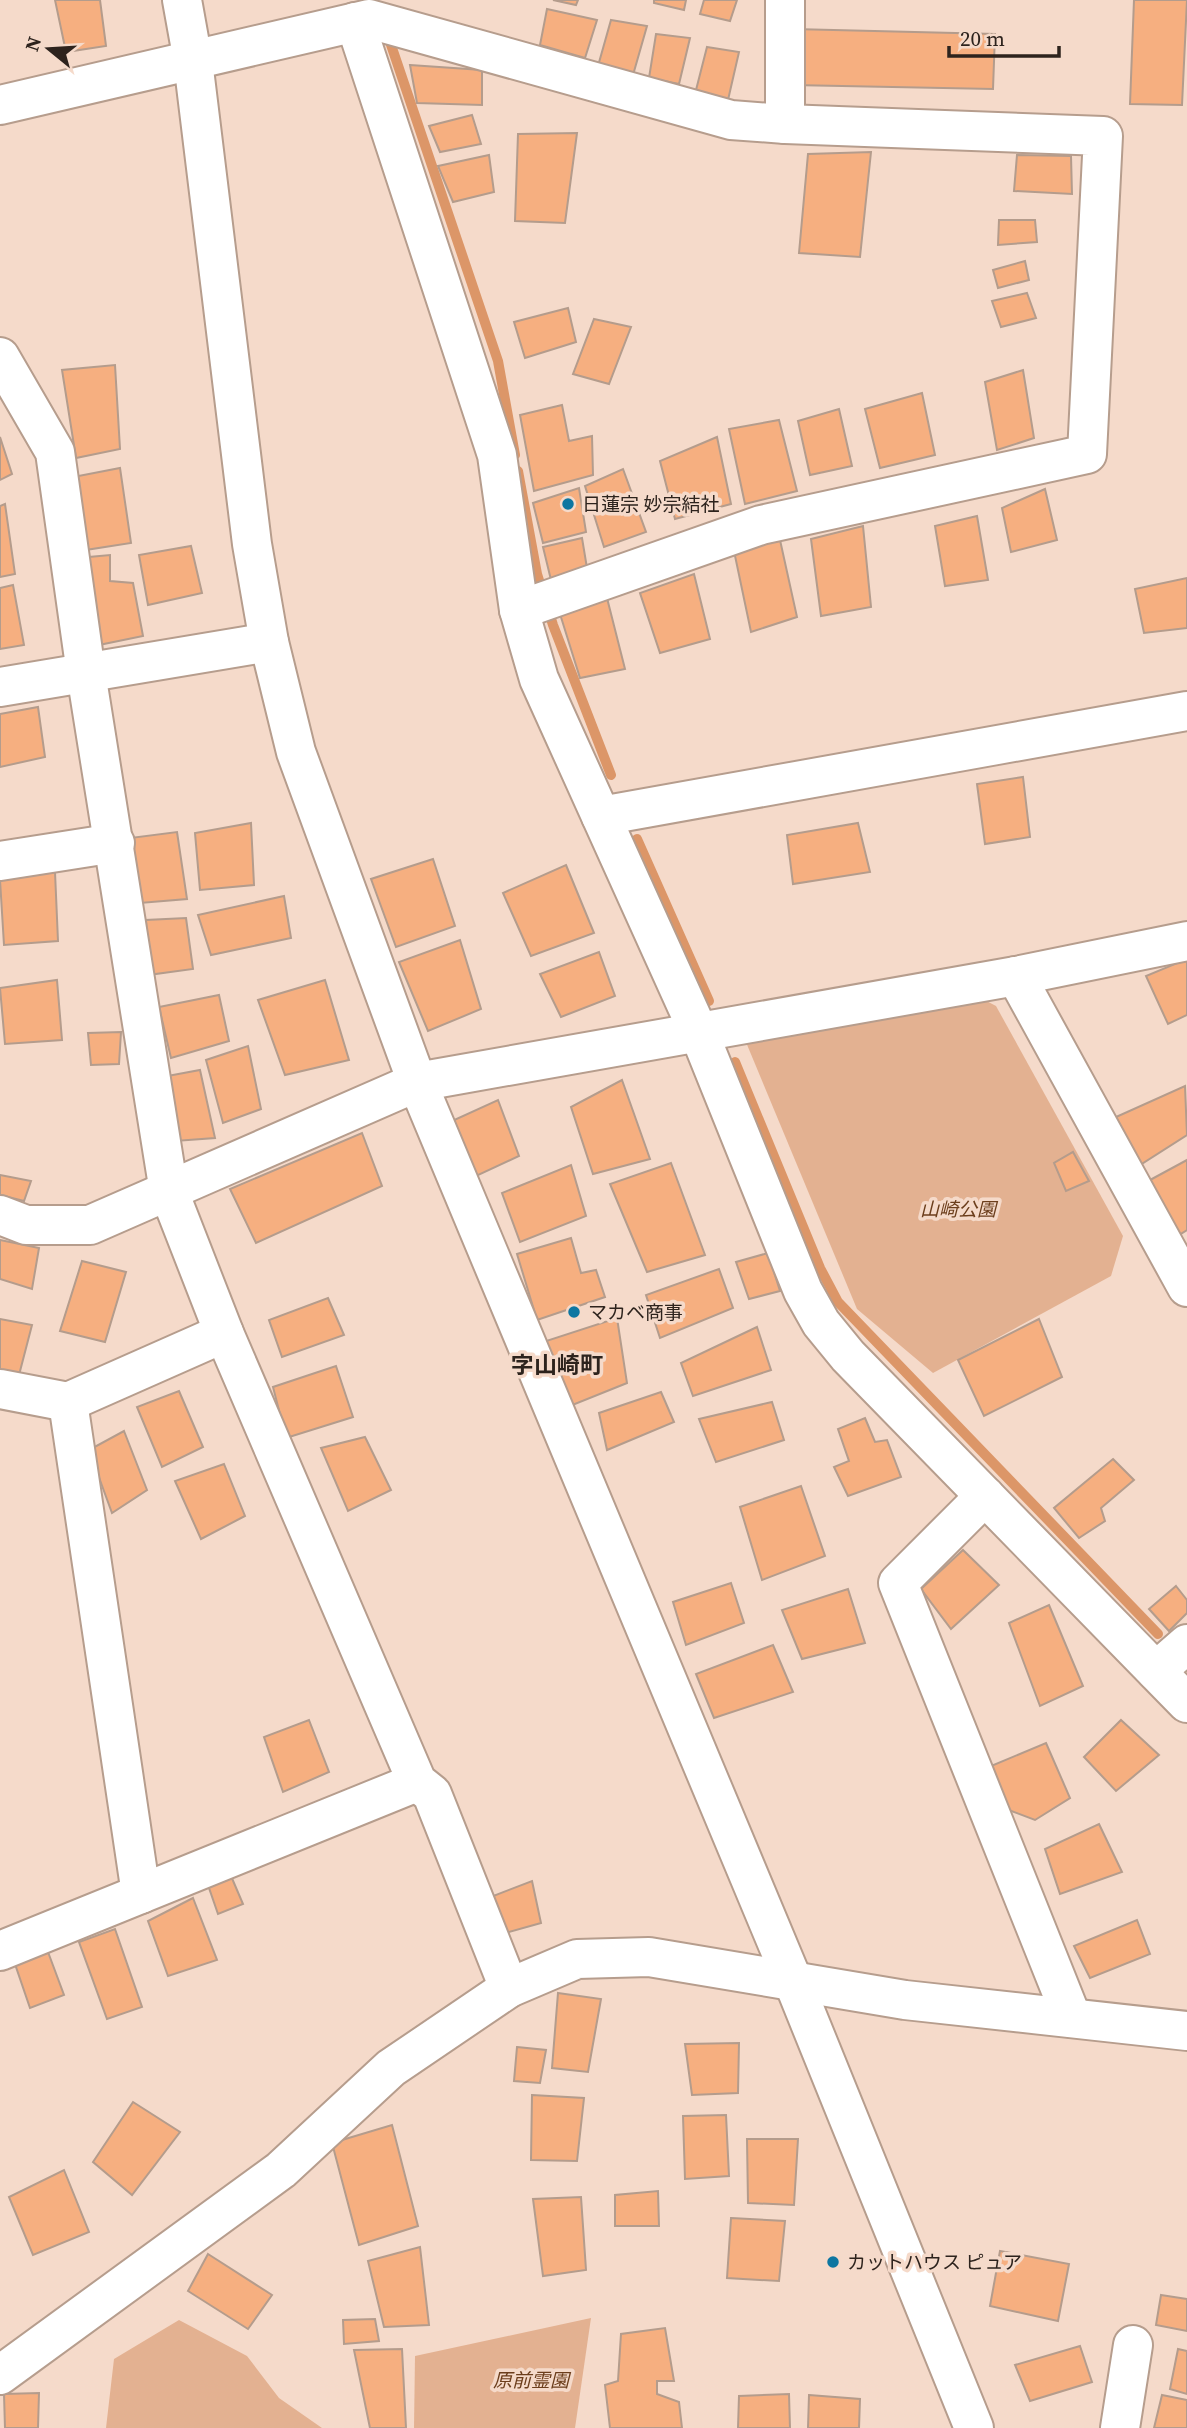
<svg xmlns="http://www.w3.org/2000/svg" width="1187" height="2428" font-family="'Source Serif 4','Noto Sans JP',serif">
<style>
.green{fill:#e3b191}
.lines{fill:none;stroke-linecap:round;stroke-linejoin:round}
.stream{stroke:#dc9668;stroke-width:10}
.building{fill:#f6af80;stroke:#b49c8c;stroke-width:2}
.minor-casing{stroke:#b69d8d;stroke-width:42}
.minor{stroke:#fff;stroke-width:38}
.poi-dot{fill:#0d76a1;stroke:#f5daca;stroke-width:2.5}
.labels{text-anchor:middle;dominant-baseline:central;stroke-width:7;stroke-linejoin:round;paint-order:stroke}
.poi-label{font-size:19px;fill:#2d231d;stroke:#f5daca;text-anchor:start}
.park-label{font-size:19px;font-style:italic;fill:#6c3e1c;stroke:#f5daca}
.quarter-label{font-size:23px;font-weight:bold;fill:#2d231d;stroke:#f5daca}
</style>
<rect width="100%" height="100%" fill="#f5daca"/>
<g class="green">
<polygon points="977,996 996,1006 1123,1236 1111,1276 933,1373 857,1309 743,1035"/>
<polygon points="591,2318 575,2428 414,2428 415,2356"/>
<polygon points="179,2320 247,2356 279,2398 322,2428 106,2428 114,2359"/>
</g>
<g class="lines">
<g class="stream">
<polyline points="387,33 498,361 515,455"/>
<polyline points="518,471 537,574 553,625 611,775"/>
<polyline points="637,839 709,1001"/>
<polyline points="735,1062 820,1268 838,1302 1158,1634"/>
</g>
</g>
<g class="building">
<polygon points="55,0 100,0 106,46 66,52"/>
<polygon points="553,0 578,0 576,5"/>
<polygon points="654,0 686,0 684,10 654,3"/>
<polygon points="704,0 737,0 730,21 700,14"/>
<polygon points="1134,0 1187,0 1182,105 1130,104"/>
<polygon points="547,9 597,20 585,58 540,45"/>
<polygon points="611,20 647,26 633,75 598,66"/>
<polygon points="793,29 995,34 993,89 792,85"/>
<polygon points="656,34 690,38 679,84 649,78"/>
<polygon points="707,47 739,52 728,100 696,90"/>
<polygon points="410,65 482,70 482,105 417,103"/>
<polygon points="472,115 481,144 440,152 429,126"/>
<polygon points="577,133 565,223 515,221 518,134"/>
<polygon points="871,152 860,257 799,253 808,154"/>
<polygon points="489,155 494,192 453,202 438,166"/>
<polygon points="1017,155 1071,156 1072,194 1014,191"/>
<polygon points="999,220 1035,220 1037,242 998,245"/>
<polygon points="1025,261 1029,280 998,288 993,270"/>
<polygon points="1027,293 1036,318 1001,327 992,301"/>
<polygon points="568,308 576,342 525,358 514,322"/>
<polygon points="594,319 631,327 609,384 573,374"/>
<polygon points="115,365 120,449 76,458 62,370"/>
<polygon points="1023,370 1034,438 997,450 985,382"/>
<polygon points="922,393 935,455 880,468 865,409"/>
<polygon points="562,405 569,441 592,436 593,475 534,491 520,415"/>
<polygon points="839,409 852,466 810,475 798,421"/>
<polygon points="779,420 797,491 745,504 729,429"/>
<polygon points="0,437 12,474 0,480"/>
<polygon points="717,437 731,504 675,519 660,461"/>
<polygon points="120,468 131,543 79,551 68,478"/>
<polygon points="623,469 646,532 604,547 585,486"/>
<polygon points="579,488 586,532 543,543 533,503"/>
<polygon points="1045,489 1057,540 1011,552 1002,508"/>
<polygon points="5,504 15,574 0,577 0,506"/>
<polygon points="977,516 988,580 945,586 935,526"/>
<polygon points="863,526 871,607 821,616 811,539"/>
<polygon points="582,538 587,568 551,580 543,547"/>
<polygon points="780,540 797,617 751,632 734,551"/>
<polygon points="191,546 202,593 148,605 139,555"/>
<polygon points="110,555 110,581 133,583 143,636 94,646 78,558"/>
<polygon points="694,574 710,639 660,653 640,593"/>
<polygon points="1187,578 1187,628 1144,633 1135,589"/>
<polygon points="13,585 24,645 0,649 0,588"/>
<polygon points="607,598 625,669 580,678 560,614"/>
<polygon points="38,707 45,757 0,767 0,714"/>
<polygon points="1023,777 1030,837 985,844 977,784"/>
<polygon points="251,823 254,885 200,890 195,833"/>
<polygon points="858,823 870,872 793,884 787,835"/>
<polygon points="177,832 187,899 140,903 130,838"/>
<polygon points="433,859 455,926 396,947 371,879"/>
<polygon points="566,865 594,933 531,956 503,893"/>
<polygon points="55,872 58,941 4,945 0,880"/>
<polygon points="284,896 291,938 211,955 198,915"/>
<polygon points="186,918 193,969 148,975 146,920"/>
<polygon points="460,940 481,1009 428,1031 399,962"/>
<polygon points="599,952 615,996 561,1017 540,974"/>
<polygon points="1187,959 1187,1015 1168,1024 1146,976"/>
<polygon points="57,980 62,1040 5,1044 0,988"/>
<polygon points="325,980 349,1060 285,1075 258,1000"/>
<polygon points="219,995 229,1041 171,1058 159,1007"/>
<polygon points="121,1032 119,1064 91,1065 88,1033"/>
<polygon points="248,1046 261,1109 223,1123 206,1060"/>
<polygon points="200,1070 215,1138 175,1141 162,1077"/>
<polygon points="622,1080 650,1159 593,1174 571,1107"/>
<polygon points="1185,1086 1187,1135 1140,1165 1116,1117"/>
<polygon points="498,1100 519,1156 474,1177 452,1121"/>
<polygon points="362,1133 382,1186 256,1243 230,1189"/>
<polygon points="1073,1152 1089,1181 1066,1191 1054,1163"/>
<polygon points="1187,1160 1187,1230 1179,1235 1150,1180"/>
<polygon points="671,1163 705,1255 647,1272 610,1184"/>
<polygon points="571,1165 586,1216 520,1242 502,1193"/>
<polygon points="0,1175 31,1181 24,1201 0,1195"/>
<polygon points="571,1238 581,1273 596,1270 605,1297 537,1320 517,1254"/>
<polygon points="0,1240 39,1248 32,1289 0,1279"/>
<polygon points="768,1253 780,1291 749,1299 736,1262"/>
<polygon points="82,1261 126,1272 105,1342 60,1331"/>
<polygon points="719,1269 733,1308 660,1338 646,1295"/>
<polygon points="328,1298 344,1335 282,1357 269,1320"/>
<polygon points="617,1318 627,1383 570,1406 543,1342"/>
<polygon points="0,1319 32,1325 19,1375 0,1371"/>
<polygon points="1039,1319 1062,1377 984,1416 958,1360"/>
<polygon points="757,1327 771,1370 693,1396 681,1363"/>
<polygon points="336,1366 353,1417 286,1438 273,1387"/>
<polygon points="179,1391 203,1447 162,1467 137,1407"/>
<polygon points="661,1392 674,1422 607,1450 599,1413"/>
<polygon points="772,1402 784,1440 716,1462 699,1419"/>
<polygon points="865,1418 875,1442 887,1440 901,1477 848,1496 834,1467 849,1461 838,1429"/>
<polygon points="124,1431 147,1490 112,1513 89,1450"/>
<polygon points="365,1437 391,1490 348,1511 321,1448"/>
<polygon points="1113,1459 1134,1480 1101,1508 1105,1521 1079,1538 1054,1508"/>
<polygon points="224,1464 245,1516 201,1539 175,1481"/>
<polygon points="801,1486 825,1556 762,1580 740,1507"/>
<polygon points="963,1550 999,1585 951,1629 921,1589"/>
<polygon points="731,1583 744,1623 686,1645 673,1602"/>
<polygon points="1176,1586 1187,1600 1187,1613 1169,1631 1149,1609"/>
<polygon points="848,1589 865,1643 802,1659 782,1610"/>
<polygon points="1049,1605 1083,1686 1040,1706 1009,1623"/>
<polygon points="773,1645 793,1692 714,1718 696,1674"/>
<polygon points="309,1720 329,1772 283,1792 264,1737"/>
<polygon points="1121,1720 1159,1755 1116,1791 1084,1757"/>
<polygon points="1046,1743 1070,1798 1035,1820 1006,1809 991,1766"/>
<polygon points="1099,1824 1122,1872 1060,1894 1045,1849"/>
<polygon points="231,1876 243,1904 218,1914 208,1885"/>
<polygon points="532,1881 541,1923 502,1934 488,1898"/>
<polygon points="193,1898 217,1960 168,1976 148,1921"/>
<polygon points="1137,1920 1150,1954 1090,1978 1074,1946"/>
<polygon points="115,1929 142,2007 107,2019 79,1942"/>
<polygon points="48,1952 64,1995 30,2008 15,1964"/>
<polygon points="558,1993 601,1999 588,2072 552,2068"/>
<polygon points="739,2043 738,2093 692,2095 685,2044"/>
<polygon points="517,2047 546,2050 540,2083 514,2081"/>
<polygon points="532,2095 584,2098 577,2161 531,2160"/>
<polygon points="133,2102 180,2132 132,2195 93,2162"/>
<polygon points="726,2115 729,2176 685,2179 683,2116"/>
<polygon points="392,2125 418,2226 359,2245 332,2143"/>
<polygon points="747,2139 798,2139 794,2205 748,2203"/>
<polygon points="64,2170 89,2232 33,2255 9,2197"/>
<polygon points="658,2191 659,2226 615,2226 615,2195"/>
<polygon points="581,2197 586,2270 543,2276 533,2199"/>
<polygon points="731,2218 785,2221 779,2281 727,2278"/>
<polygon points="420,2247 429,2325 384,2327 368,2261"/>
<polygon points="1000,2251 1069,2264 1058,2321 990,2306"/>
<polygon points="208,2254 272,2295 248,2329 188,2291"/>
<polygon points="1161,2295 1187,2299 1187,2331 1156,2325"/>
<polygon points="375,2319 379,2341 344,2344 343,2320"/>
<polygon points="665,2328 674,2381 657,2381 657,2394 679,2402 682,2428 610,2428 605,2385 618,2381 621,2334"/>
<polygon points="1080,2346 1092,2382 1030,2401 1015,2365"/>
<polygon points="402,2349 406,2428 370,2428 354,2350"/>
<polygon points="1178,2349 1187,2351 1187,2394 1170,2389"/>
<polygon points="39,2393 38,2428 5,2428 4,2394"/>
<polygon points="789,2394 790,2428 738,2428 739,2396"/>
<polygon points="809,2395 860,2399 859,2428 808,2428"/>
<polygon points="1162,2395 1187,2400 1187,2428 1154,2428"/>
</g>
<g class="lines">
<g class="minor-casing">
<g id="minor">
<polyline points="182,0 193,61 252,544 269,642 296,752 417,1082 793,1981 974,2428"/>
<polyline points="355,22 497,455 519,610 539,679 699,1033 803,1291 821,1323 848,1356 1187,1703"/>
<polyline points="0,105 369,19 731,120 785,124 785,0"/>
<polyline points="0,357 55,452 86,673 169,1192 224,1333 417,1782 432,1794 509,1988"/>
<polyline points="519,610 761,525 1087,454 1103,136 785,124"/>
<polyline points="0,687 269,642"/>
<polyline points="601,816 1187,711"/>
<polyline points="0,861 115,843"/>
<polyline points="1016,976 1187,1287"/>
<polyline points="0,1215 26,1225 90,1225 417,1082 1016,976 1187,941"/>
<polyline points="0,1389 68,1402 224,1333"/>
<polyline points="68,1402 141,1894"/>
<polyline points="985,1496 898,1583 1072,2018"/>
<polyline points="1156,1671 1187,1644"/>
<polyline points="0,1951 417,1782"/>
<polyline points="0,2375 281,2170 391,2068 509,1988 577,1959 649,1957 905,2000 1187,2031"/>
<polyline points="1120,2428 1133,2345"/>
</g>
</g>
<use href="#minor" class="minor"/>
</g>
<g class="poi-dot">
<circle cx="568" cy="504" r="7"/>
<circle cx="574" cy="1312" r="7"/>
<circle cx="833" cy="2262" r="7"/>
</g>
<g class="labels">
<g class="poi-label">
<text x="582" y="504">日蓮宗 妙宗結社</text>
<text x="588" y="1312">マカベ商事</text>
<text x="847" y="2262">カットハウス ピュア</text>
</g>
<g class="park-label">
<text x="958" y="1209">山崎公園</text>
<text x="531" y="2380">原前霊園</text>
</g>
<g class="quarter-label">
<text x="557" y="1365">字山崎町</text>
</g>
</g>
<g transform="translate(49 49) rotate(288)" stroke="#f5daca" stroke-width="5" paint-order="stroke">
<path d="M0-5L12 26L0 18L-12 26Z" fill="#2d231d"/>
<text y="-10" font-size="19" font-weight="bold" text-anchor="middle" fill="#2d231d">N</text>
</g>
<path d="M949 46v10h110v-10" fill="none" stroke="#2d231d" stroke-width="3.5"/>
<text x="960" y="46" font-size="21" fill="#2d231d" stroke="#f5daca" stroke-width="5" paint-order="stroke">20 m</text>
</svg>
